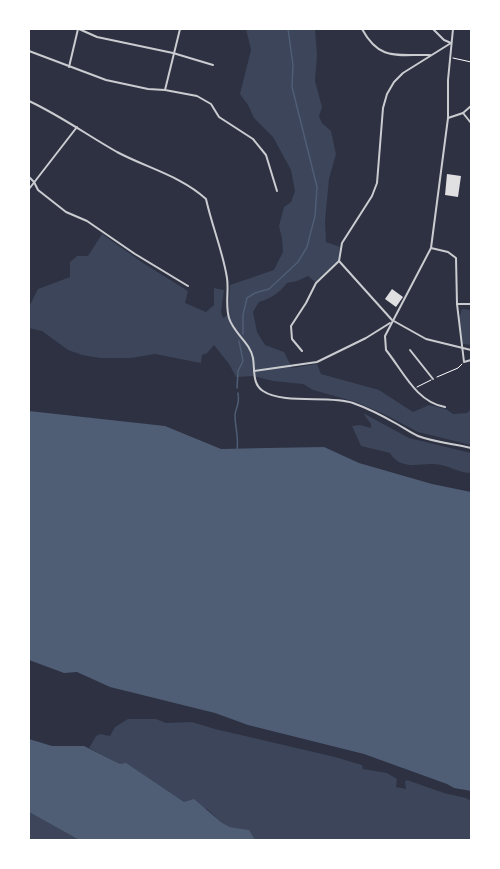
<svg xmlns="http://www.w3.org/2000/svg" width="500" height="869" font-family="'DejaVu Sans',sans-serif">
<style>
.green{fill:#3c4559}
.water{fill:#4f5d75}
.lines{fill:none;stroke-linecap:round;stroke-linejoin:round}
.stream{stroke:#4f5d75;stroke-width:1.5}
.building{fill:#e0e0e3}
.path{stroke:#fff;stroke-width:1}
.minor{stroke:#caccd0;stroke-width:2}
</style>
<rect width="100%" height="100%" fill="#2d3142"/>
<g class="green">
<path d="M246 29H315L317 55 315 81 322 107 319 116 322 123 331 131 336 154 329 179 325 221 326 242 340 247 338 261 315 282 308 276 297 281 287 283C279 293 272 298 259 302L253 312 257 332 265 345 284 352 292 368 317 364 321 374 379 390 413 412 429 405 446 409 453 414 467 413 471 409V445L418 432 384 414 356 402 313 390 303 384 273 381 253 376 236 377 229 364 214 345 207 353 202 355 201 363 155 354 131 358H100L82 355 68 350 42 331 29 328V307L38 289 70 277V262L77 256H88L102 234 143 263 188 291 185 303 206 312 214 305V288L224 290 221 312 223 318 228 315 230 285 274 270 283 252 282 239 279 226 284 207 291 202 295 191 291 170 273 137 254 118 248 105 240 94 251 50Z"/>
<polygon points="462,309 471,310 471,345 463,344 459,319"/>
<path d="M363 413 409 438 471 453V473C460 473 451 467 441 465 423 461 402 473 390 453L361 446 352 426 360 425 371 428V424Z"/>
<polygon points="128,719 156,719 166,723 192,722 215,729 335,757 362,765 363,769 387,773 397,779 396,787 406,789 405,782 407,780 444,793 466,798 471,801 471,840 255,840 248,830 230,827 221,822 207,809 184,802 120,764 89,748 96,736 100,734 110,736 115,727"/>
<polygon points="29,812 79,840 29,840"/>
</g>
<g class="water">
<polygon points="29,411 165,426 221,449 324,447 359,463 432,484 471,492 471,791 454,788 447,784 364,754 248,725 215,713 110,687 77,672 64,673 29,660"/>
<polygon points="29,739 52,746 84,746 120,764 126,763 184,802 194,799 221,822 230,827 249,830 255,840 79,840 29,812"/>
</g>
<g class="lines">
<g class="stream">
<polyline points="243,334 243,315 247,298 255,293 269,289 298,262 307,247 315,216 317,187 292,87 293,65 288,29"/>
<polyline points="237,388 238,371 243,361 239,341"/>
<path d="M237 450C239 438 235 427 235 415 236 406 240 405 238 393"/>
</g>
</g>
<g class="building">
<polygon points="447,174 461,176 458,197 445,195"/>
<polygon points="392,289 403,297 396,307 385,299"/>
</g>
<g class="lines">
<g class="path">
<polyline points="453,58 471,62"/>
<polyline points="437,377 458,368 462,364"/>
<polyline points="417,387 431,380"/>
</g>
<g class="minor">
<polyline points="79,29 97,37 173,53 213,65"/>
<path d="M362 29C380 62 398 54 430 55"/>
<polyline points="433,29 444,40 451,43"/>
<polyline points="29,51 106,80 148,89 165,90 197,96 211,104 219,117 253,139 266,155 277,191"/>
<polyline points="69,67 78,29"/>
<polyline points="165,90 180,29"/>
<path d="M29 101C61 116 87 135 117 152 147 168 181 176 206 199 212 226 223 252 227 278 229 291 225 305 229 318 234 334 250 342 253 358 255 370 252 384 263 391 284 405 329 395 353 403 367 408 383 416 397 424 404 428 411 433 418 436 434 442 454 444 471 448"/>
<polyline points="463,113 471,123"/>
<polyline points="448,118 463,113 471,106"/>
<polyline points="29,177 34,182 38,190 66,212 87,221 135,254 188,286"/>
<polyline points="29,189 77,127"/>
<polyline points="431,248 448,252 456,258 457,304 464,362 471,360"/>
<polyline points="339,261 392,320 426,339 471,350"/>
<polyline points="457,304 471,304"/>
<polyline points="410,350 433,379"/>
<polyline points="302,351 292,339 291,326 306,303 316,283 339,261 342,243 372,196 377,183 383,108 387,94 394,82 403,73 451,43"/>
<polyline points="254,371 317,362 366,338 390,323"/>
<path d="M445 407C416 402 403 371 386 350L385 336 431 248 448 118V80L453 29"/>
</g>
</g>
<rect width="500" height="869" fill="none" stroke="#ffffff" stroke-width="60"/>
</svg>
